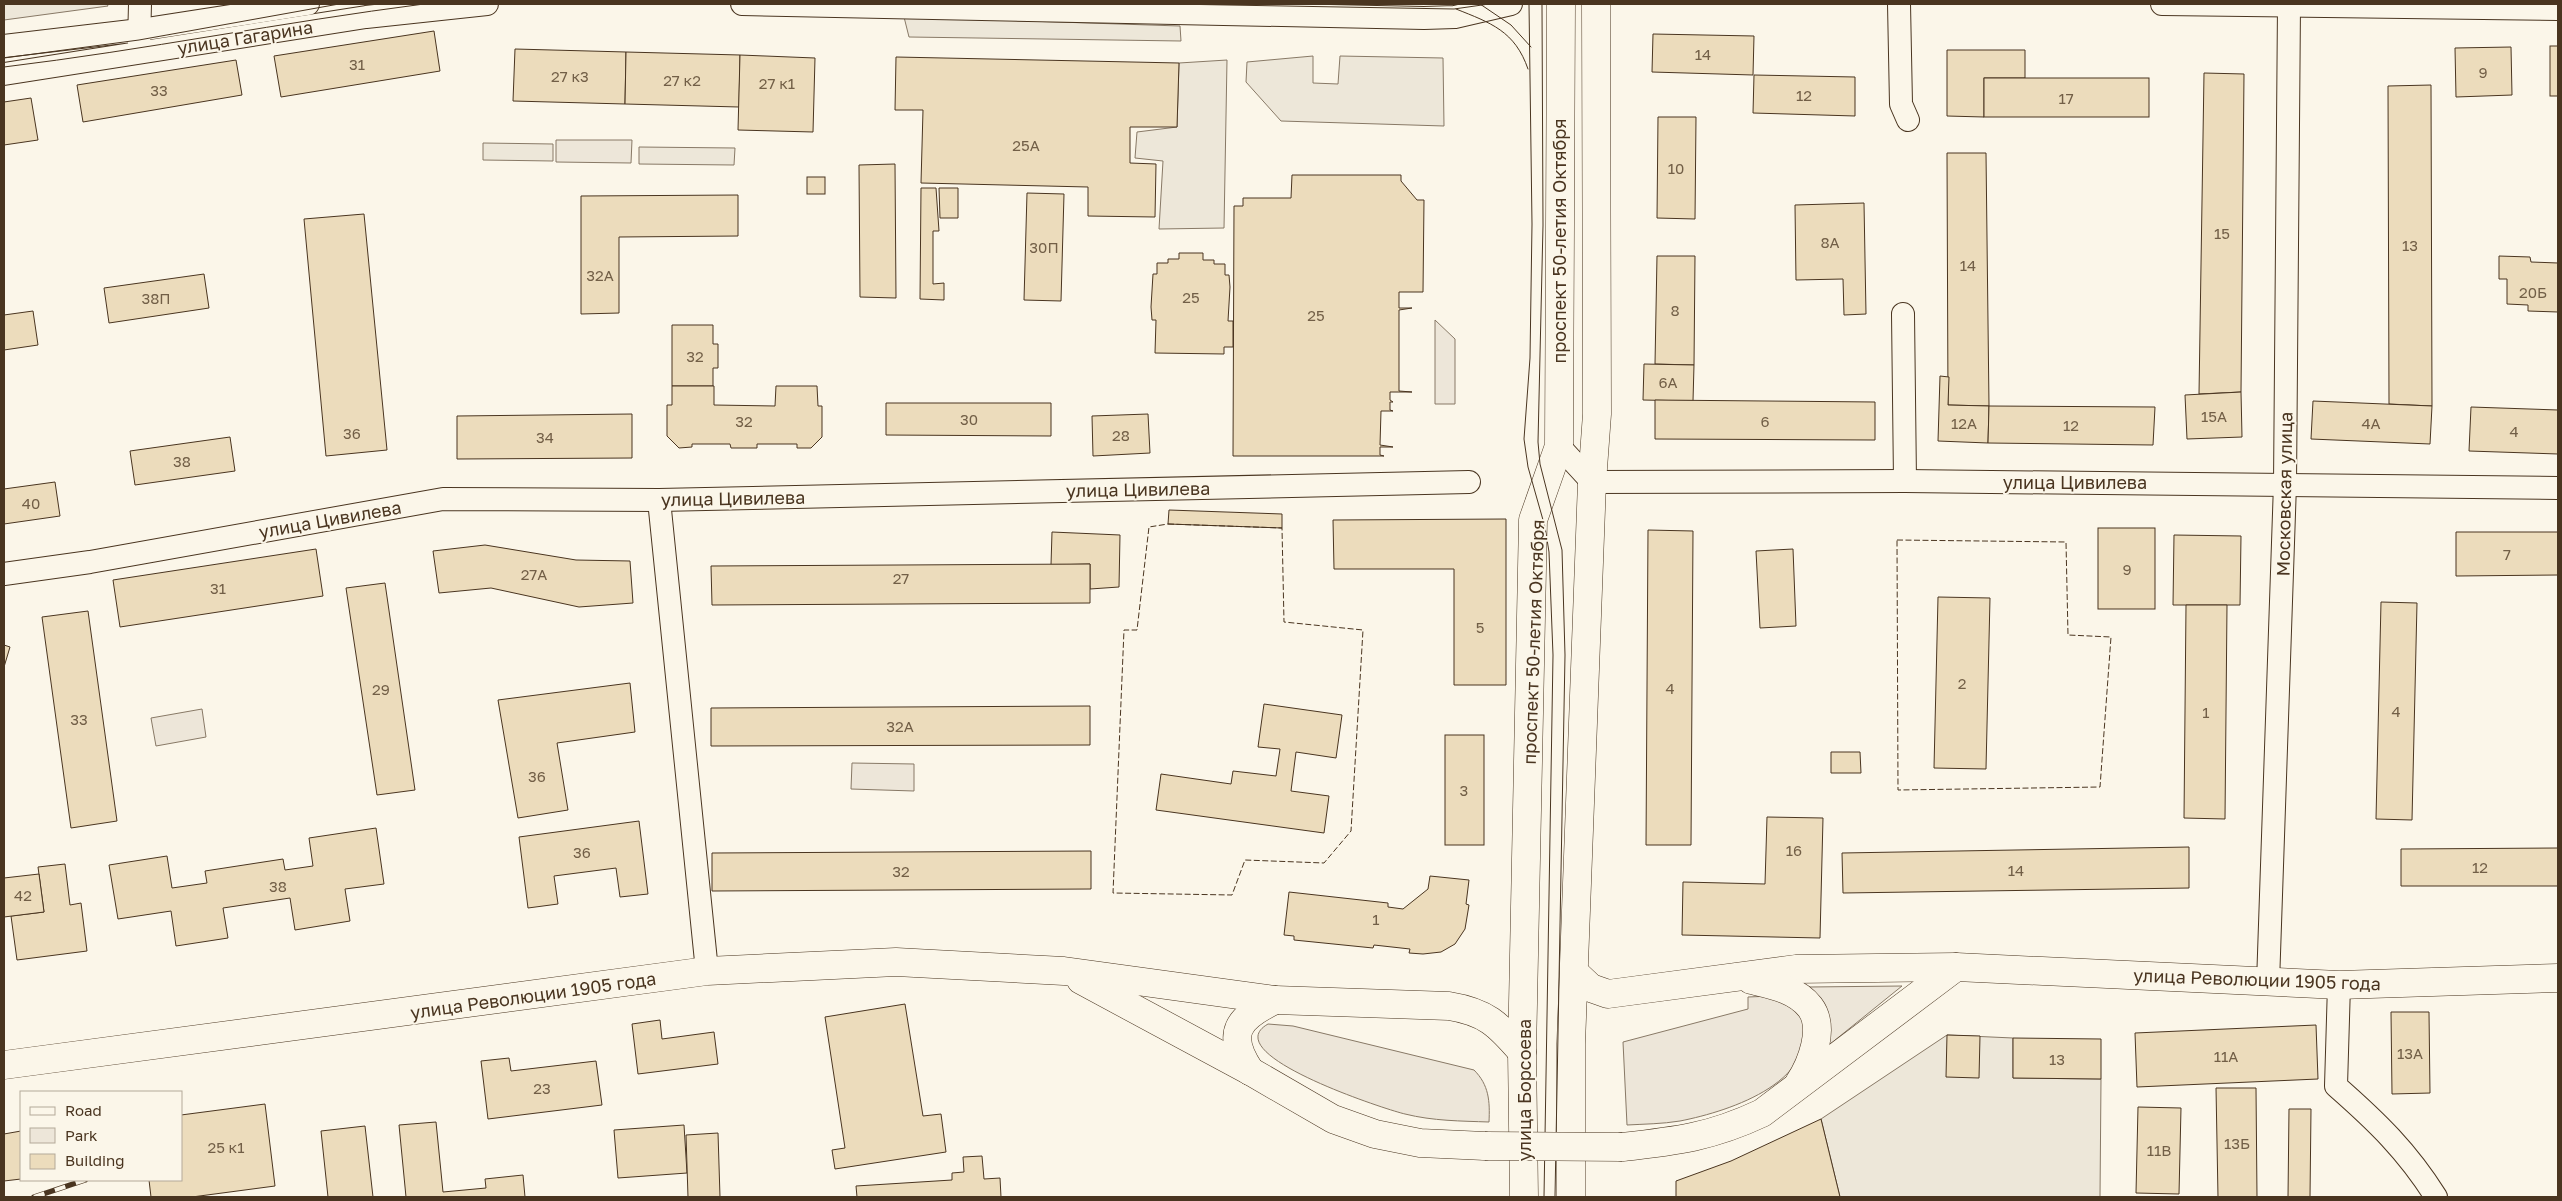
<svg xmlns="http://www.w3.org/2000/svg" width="2562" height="1201" font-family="'Golos Text',sans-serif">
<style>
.green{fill:#ede6d9;stroke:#887966}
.parking{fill:#ede7d9;stroke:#887966}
.building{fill:#ecdcbc;stroke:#4a3520}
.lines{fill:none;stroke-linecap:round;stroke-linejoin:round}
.minor-casing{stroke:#4a3520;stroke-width:24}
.major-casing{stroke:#4a3520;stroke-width:29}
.minor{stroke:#fbf6e9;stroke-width:22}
.major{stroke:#fbf6e9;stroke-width:28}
.tram{stroke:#4a3520;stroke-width:1}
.rail-casing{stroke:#4a3520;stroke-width:5.5}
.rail{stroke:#fbf6e9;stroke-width:4;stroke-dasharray:11;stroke-linecap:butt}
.major-bridge-casing{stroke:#4a3520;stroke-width:29;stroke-linecap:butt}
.major-bridge{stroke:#fbf6e9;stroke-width:28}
.fence{stroke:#4a3520;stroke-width:1;stroke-dasharray:6 2.5;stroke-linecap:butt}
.labels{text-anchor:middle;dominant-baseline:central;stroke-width:4;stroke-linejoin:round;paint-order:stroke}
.number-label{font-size:15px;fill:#725f47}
.street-label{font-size:18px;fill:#4a3520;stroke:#fbf6e9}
</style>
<rect width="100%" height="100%" fill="#fbf6e9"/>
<g class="green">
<polygon points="556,140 632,140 631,163 556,162"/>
<polygon points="1435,320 1455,339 1455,404 1435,404"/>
<polygon points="202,709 206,737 156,746 151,718"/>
<polygon points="852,763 914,764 914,791 851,789"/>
<polygon points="1902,986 1824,1049 1822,1002 1809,987"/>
<path d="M1772 996 1801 1012C1826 1080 1731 1111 1680 1121 1662 1124 1644 1124 1627 1125L1623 1042 1748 1009V997Z"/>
<path d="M1268 1024 1293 1026 1474 1070C1489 1085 1490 1101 1489 1122 1461 1121 1433 1121 1405 1114 1387 1110 1215 1054 1268 1024Z"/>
</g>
<g class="parking">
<polygon points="4,4 107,4 108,6 4,20"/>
<polygon points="904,17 1180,26 1181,41 909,37"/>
<polygon points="1313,56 1313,83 1338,84 1340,56 1443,58 1444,126 1281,121 1246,82 1247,62"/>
<polygon points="1227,60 1224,228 1159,229 1163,161 1135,158 1137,132 1177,127 1179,63"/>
<polygon points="483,143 553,144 553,161 483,160"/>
<polygon points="639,147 735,148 734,165 639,164"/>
<polygon points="1947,1035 2013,1038 2013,1078 2101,1079 2100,1197 1840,1197 1821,1119"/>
</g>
<g class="building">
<polygon points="434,31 440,71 281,97 274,56"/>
<polygon points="1653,34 1754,36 1753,75 1652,72"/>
<rect x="2550" y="46" width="8" height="50"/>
<polygon points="2511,47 2512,95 2456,97 2455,48"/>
<polygon points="515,49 626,52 625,104 513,101"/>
<polygon points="1947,50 2025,50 2025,78 1984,78 1984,117 1947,116"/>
<polygon points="626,52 740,55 739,107 625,104"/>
<polygon points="740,55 815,58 813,132 738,130"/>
<polygon points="896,57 1179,63 1177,127 1130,127 1130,163 1156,164 1155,217 1088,216 1088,187 921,183 923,110 895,110"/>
<polygon points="236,60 242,95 83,122 77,85"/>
<polygon points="2204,73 2244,74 2241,392 2199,394"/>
<polygon points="1754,75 1855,77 1855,116 1753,113"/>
<rect x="1984" y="78" width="165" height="39"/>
<polygon points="2431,85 2432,406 2389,404 2388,86"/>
<polygon points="31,98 38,140 4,145 4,102"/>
<polygon points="1658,117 1696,117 1695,219 1657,218"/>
<polygon points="1947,153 1986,153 1989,406 1948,405"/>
<polygon points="895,164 896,298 860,297 859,165"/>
<polygon points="1292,175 1401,175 1401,181 1417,200 1424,200 1423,292 1399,292 1399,308 1412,308 1399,310 1399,391 1412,392 1390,392 1390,400 1393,402 1390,402 1390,410 1393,411 1381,411 1380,445 1393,447 1380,447 1380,455 1384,456 1233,456 1234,206 1243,206 1243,198 1291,198"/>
<rect x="807" y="177" width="18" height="17"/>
<polygon points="921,188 936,188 939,231 933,231 933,284 944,283 944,300 920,299"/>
<polygon points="939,188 958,188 958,218 940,218"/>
<polygon points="1027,193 1064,194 1061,301 1024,300"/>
<polygon points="738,195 738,236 619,237 619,313 581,314 581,196"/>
<polygon points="1864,203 1866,314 1844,315 1843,279 1796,280 1795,205"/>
<polygon points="364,214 387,450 326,456 304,219"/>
<polygon points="1179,253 1203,253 1203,260 1214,260 1214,264 1225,264 1225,275 1229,275 1230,287 1228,321 1233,321 1233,347 1224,347 1224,354 1155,353 1156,320 1152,320 1151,307 1153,274 1157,274 1157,263 1168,263 1168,259 1179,259"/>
<polygon points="1657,256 1695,256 1694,365 1655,364"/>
<polygon points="2499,256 2530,257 2531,262 2558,263 2558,312 2528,311 2528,305 2507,304 2507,279 2499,279"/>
<polygon points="204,274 209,308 109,323 104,288"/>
<polygon points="33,311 38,345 4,350 4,315"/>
<polygon points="672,325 713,325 713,344 718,344 718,368 713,368 713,386 672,386"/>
<polygon points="1644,364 1694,365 1693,401 1643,400"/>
<polygon points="1940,376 1949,377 1948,405 1989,406 1988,443 1938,441"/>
<polygon points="672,386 714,386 714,405 775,406 776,386 817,386 818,406 822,406 822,437 811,448 797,448 797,444 757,444 757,448 731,448 730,444 692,444 692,447 679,448 667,436 667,405 672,405"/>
<polygon points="2241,392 2242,437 2187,439 2185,395"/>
<polygon points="1655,400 1875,402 1875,440 1655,439"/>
<polygon points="2313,401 2432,406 2430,444 2311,439"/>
<polygon points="886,403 1051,403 1051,436 886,435"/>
<polygon points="1989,406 2155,407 2153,445 1988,443"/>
<polygon points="2471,407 2558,410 2558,454 2469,451"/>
<polygon points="632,414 632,458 457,459 457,416"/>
<polygon points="1148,414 1150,453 1093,456 1092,416"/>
<polygon points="230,437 235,471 135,485 130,451"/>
<polygon points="55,482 60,516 4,524 4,489"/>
<polygon points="1169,510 1282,514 1282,528 1168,524"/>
<polygon points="1506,519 1506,685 1454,685 1454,569 1334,569 1333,520"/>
<rect x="2098" y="528" width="57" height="81"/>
<polygon points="1648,530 1693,531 1691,845 1646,845"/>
<polygon points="1052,532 1120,535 1119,587 1090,589 1090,564 1051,565"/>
<polygon points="2456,532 2558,532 2558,575 2456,576"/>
<polygon points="2174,535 2241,536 2240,605 2173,605"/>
<polygon points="485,545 576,560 630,561 633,603 579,607 491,588 439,593 433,551"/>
<polygon points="316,549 323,596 120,627 113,580"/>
<polygon points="1793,549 1796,626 1760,628 1756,551"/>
<polygon points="1090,564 1090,603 712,605 711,566"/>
<polygon points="385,583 415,790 377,795 346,588"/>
<polygon points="1938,597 1990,598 1986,769 1934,768"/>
<polygon points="2381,602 2417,603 2412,820 2376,819"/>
<polygon points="2186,605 2227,605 2225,819 2184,818"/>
<polygon points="88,611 117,821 71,828 42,617"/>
<polygon points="4,645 10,647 4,667"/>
<polygon points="630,683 635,732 557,743 568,810 518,818 498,700"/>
<polygon points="1264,704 1342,715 1336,758 1296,752 1291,791 1329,796 1324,833 1156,810 1161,774 1231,784 1233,771 1276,776 1280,749 1258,747"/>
<polygon points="1090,706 1090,745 711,746 711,708"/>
<rect x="1445" y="735" width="39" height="110"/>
<polygon points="1831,752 1860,752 1861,773 1831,773"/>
<polygon points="1767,817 1823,818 1820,938 1682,935 1683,882 1765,884"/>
<polygon points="639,821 648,894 620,897 616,868 554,876 558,904 528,908 519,837"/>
<polygon points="376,828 384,884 345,889 350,921 295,930 290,898 223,908 228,938 176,946 171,911 118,919 109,865 167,856 172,888 207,883 205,871 283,859 285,870 313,866 309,838"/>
<polygon points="2189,847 2189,888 1843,893 1842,853"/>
<polygon points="2558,848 2558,886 2401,886 2401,849"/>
<polygon points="1091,851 1091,889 712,891 712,853"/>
<polygon points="65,864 70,905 81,903 87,951 17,960 11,916 44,912 38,867"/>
<polygon points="39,874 44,912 4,917 4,878"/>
<polygon points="1430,876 1469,880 1466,904 1469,905 1465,929 1455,944 1441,952 1423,954 1409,953 1410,949 1374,945 1373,948 1294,940 1294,936 1284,935 1289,892 1388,903 1388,907 1403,909 1428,889"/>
<polygon points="905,1004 923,1116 941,1114 946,1152 835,1169 832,1150 845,1148 825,1017"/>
<polygon points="2391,1012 2429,1012 2430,1093 2392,1094"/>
<polygon points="660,1020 662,1039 714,1032 718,1064 638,1074 632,1024"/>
<polygon points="2316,1025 2318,1079 2137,1087 2135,1033"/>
<polygon points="1947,1035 1980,1036 1979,1078 1946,1077"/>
<polygon points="2013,1038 2101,1039 2101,1079 2013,1078"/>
<polygon points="509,1058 511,1071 596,1061 602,1105 488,1119 481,1061"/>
<polygon points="2216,1088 2256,1088 2257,1197 2218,1197"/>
<polygon points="265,1104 275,1186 192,1197 151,1197 149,1180 181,1180 181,1115"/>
<polygon points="2138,1107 2181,1108 2179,1194 2136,1193"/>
<polygon points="2289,1109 2311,1109 2310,1197 2288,1197"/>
<polygon points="1821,1119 1840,1197 1676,1197 1676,1181 1731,1161"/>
<polygon points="436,1122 443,1192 486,1188 485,1179 523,1175 525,1197 406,1197 399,1125"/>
<polygon points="684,1125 687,1173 618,1178 614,1130"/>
<polygon points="365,1126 373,1197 328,1197 321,1131"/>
<polygon points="21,1131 21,1179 4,1181 4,1134"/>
<polygon points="718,1133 720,1197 688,1197 686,1135"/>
<polygon points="982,1156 984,1179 1000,1178 1001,1197 857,1197 856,1186 952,1180 952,1173 964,1172 963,1157"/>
</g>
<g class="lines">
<g class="minor-casing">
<g id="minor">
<polyline points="742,4 1424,18 1455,17 1511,4"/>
<polyline points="1899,4 1901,104 1908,120"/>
<polyline points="2162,4 2558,9"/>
<polyline points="139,43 140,4"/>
<polyline points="4,46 140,30 308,4"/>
<polyline points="4,74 366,17 487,4"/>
<polyline points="1903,314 1905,481"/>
<polyline points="1559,446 1592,482 1905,481 2558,488"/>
<polyline points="659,500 707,971"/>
<polyline points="4,574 90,562 443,499 659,500 1469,482"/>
<polyline points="2268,983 2285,484 2289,5"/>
<path d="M2339 985 2336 1086C2377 1122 2407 1151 2436 1197"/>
</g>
</g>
<g class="major-casing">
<g id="major">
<polyline points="1575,973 1591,988 1608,994 1796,969 1956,967 2339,985 2558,978"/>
<polyline points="1081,980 1250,1071 1333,1119 1375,1134 1420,1143 1485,1146"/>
<path d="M1751 980C1772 985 1796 989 1810 1007 1826 1028 1811 1065 1799 1083"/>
<path d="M4 1065 707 971 896 962 1064 971 1275 1000 1449 1006C1486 1012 1498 1024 1522 1052"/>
<path d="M1250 1071C1225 1033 1238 1018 1275 1000"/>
<path d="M1622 1147C1677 1141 1711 1137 1762 1113L1956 967"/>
<polyline points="1524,1197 1522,1052 1533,520 1559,446 1561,4"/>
<polyline points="1571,1197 1571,1044 1592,482 1597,414 1596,4"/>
</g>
</g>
<use href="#minor" class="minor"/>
<use href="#major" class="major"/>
<g class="tram">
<polyline points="1171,4 1454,9 1489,4"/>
<polyline points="1480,4 1511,25 1531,47"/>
<polyline points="1529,4 1532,224 1530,358 1524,439 1528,467 1545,527 1549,552 1553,655 1544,1197"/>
<polyline points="1542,4 1543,225 1538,442 1540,464 1562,550 1565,655 1555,1197"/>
<path d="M1456 9C1491 23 1515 31 1528 69"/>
<polyline points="4,58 139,40 339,4"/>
<path d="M4 67C145 50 283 22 424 4"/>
</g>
<g class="rail-casing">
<polyline id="rail" points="34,1197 85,1180"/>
</g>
<use href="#rail" class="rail"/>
<g class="major-bridge-casing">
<polyline id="major-bridge" points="1485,1146 1622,1147"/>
</g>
<use href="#major-bridge" class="major-bridge"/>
<g class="fence">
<polygon points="1168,524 1282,528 1284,622 1363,630 1351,831 1324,863 1245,860 1232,895 1113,893 1124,630 1137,630 1149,527"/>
<polygon points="1897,540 2066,542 2068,635 2111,637 2100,787 1898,790"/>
</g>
</g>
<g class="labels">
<g class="number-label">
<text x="1703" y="54">14</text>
<text x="357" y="64">31</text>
<text x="2483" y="72">9</text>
<text x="570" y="76">27 к3</text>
<text x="682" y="80">27 к2</text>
<text x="777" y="83">27 к1</text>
<text x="159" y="90">33</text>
<text x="1804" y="95">12</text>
<text x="2066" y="98">17</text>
<text x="1026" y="145">25А</text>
<text x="1676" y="168">10</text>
<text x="2222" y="233">15</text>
<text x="1830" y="242">8А</text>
<text x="2410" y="245">13</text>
<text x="1044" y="247">30П</text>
<text x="1968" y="265">14</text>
<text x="600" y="275">32А</text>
<text x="2533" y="292">20Б</text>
<text x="1191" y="297">25</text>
<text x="156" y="298">38П</text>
<text x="1675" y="310">8</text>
<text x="1316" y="315">25</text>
<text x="695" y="356">32</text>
<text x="1668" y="382">6А</text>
<text x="2214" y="416">15А</text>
<text x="969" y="419">30</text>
<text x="744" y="421">32</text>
<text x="1765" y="421">6</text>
<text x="1964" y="423">12А</text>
<text x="2371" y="423">4А</text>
<text x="2071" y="425">12</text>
<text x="2514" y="431">4</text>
<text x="352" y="433">36</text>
<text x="1121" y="435">28</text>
<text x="545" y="437">34</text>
<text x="182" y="461">38</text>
<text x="31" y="503">40</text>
<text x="2507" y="554">7</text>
<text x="2127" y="569">9</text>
<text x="534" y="574">27А</text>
<text x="901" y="578">27</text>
<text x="218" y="588">31</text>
<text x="1480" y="627">5</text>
<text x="1962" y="683">2</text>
<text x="1670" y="688">4</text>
<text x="381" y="689">29</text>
<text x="2396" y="711">4</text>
<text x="2206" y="712">1</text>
<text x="79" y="719">33</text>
<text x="900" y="726">32А</text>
<text x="537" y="776">36</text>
<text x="1464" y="790">3</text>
<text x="1794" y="850">16</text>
<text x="582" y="852">36</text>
<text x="2480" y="867">12</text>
<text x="2016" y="870">14</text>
<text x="901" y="871">32</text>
<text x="278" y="886">38</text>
<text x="23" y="895">42</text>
<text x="1376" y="919">1</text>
<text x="2410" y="1053">13А</text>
<text x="2226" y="1056">11А</text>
<text x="2057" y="1059">13</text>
<text x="542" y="1088">23</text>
<text x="2237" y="1143">13Б</text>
<text x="226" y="1147">25 к1</text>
<text x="2159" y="1150">11В</text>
</g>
<g class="street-label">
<text transform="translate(245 37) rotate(-9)">улица Гагарина</text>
<text transform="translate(1559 241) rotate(-90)">проспект 50-летия Октября</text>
<text x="2075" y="482">улица Цивилева</text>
<text transform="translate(1138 489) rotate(-1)">улица Цивилева</text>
<text transform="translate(2284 494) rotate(-89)">Московская улица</text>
<text transform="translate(733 498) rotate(-1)">улица Цивилева</text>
<text transform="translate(330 519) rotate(-10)">улица Цивилева</text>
<text transform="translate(1533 642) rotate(-88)">проспект 50-летия Октября</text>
<text transform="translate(2257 979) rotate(2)">улица Революции 1905 года</text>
<text transform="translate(533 995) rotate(-8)">улица Революции 1905 года</text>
<text transform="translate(1524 1090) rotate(-90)">улица Борсоева</text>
</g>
</g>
<rect width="2562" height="1201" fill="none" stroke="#4a3520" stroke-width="10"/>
<rect x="20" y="1091" width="162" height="90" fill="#fbf6e9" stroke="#b4a999"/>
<rect x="30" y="1107" width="25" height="8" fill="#fbf6e9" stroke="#b4a999"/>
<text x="65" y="1116" font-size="15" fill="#4a3520">Road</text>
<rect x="30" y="1128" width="25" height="15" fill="#ede6d9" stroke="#b4a999"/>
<text x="65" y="1141" font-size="15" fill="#4a3520">Park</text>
<rect x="30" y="1154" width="25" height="15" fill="#ecdcbc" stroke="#b4a999"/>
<text x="65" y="1166" font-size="15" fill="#4a3520">Building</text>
</svg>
